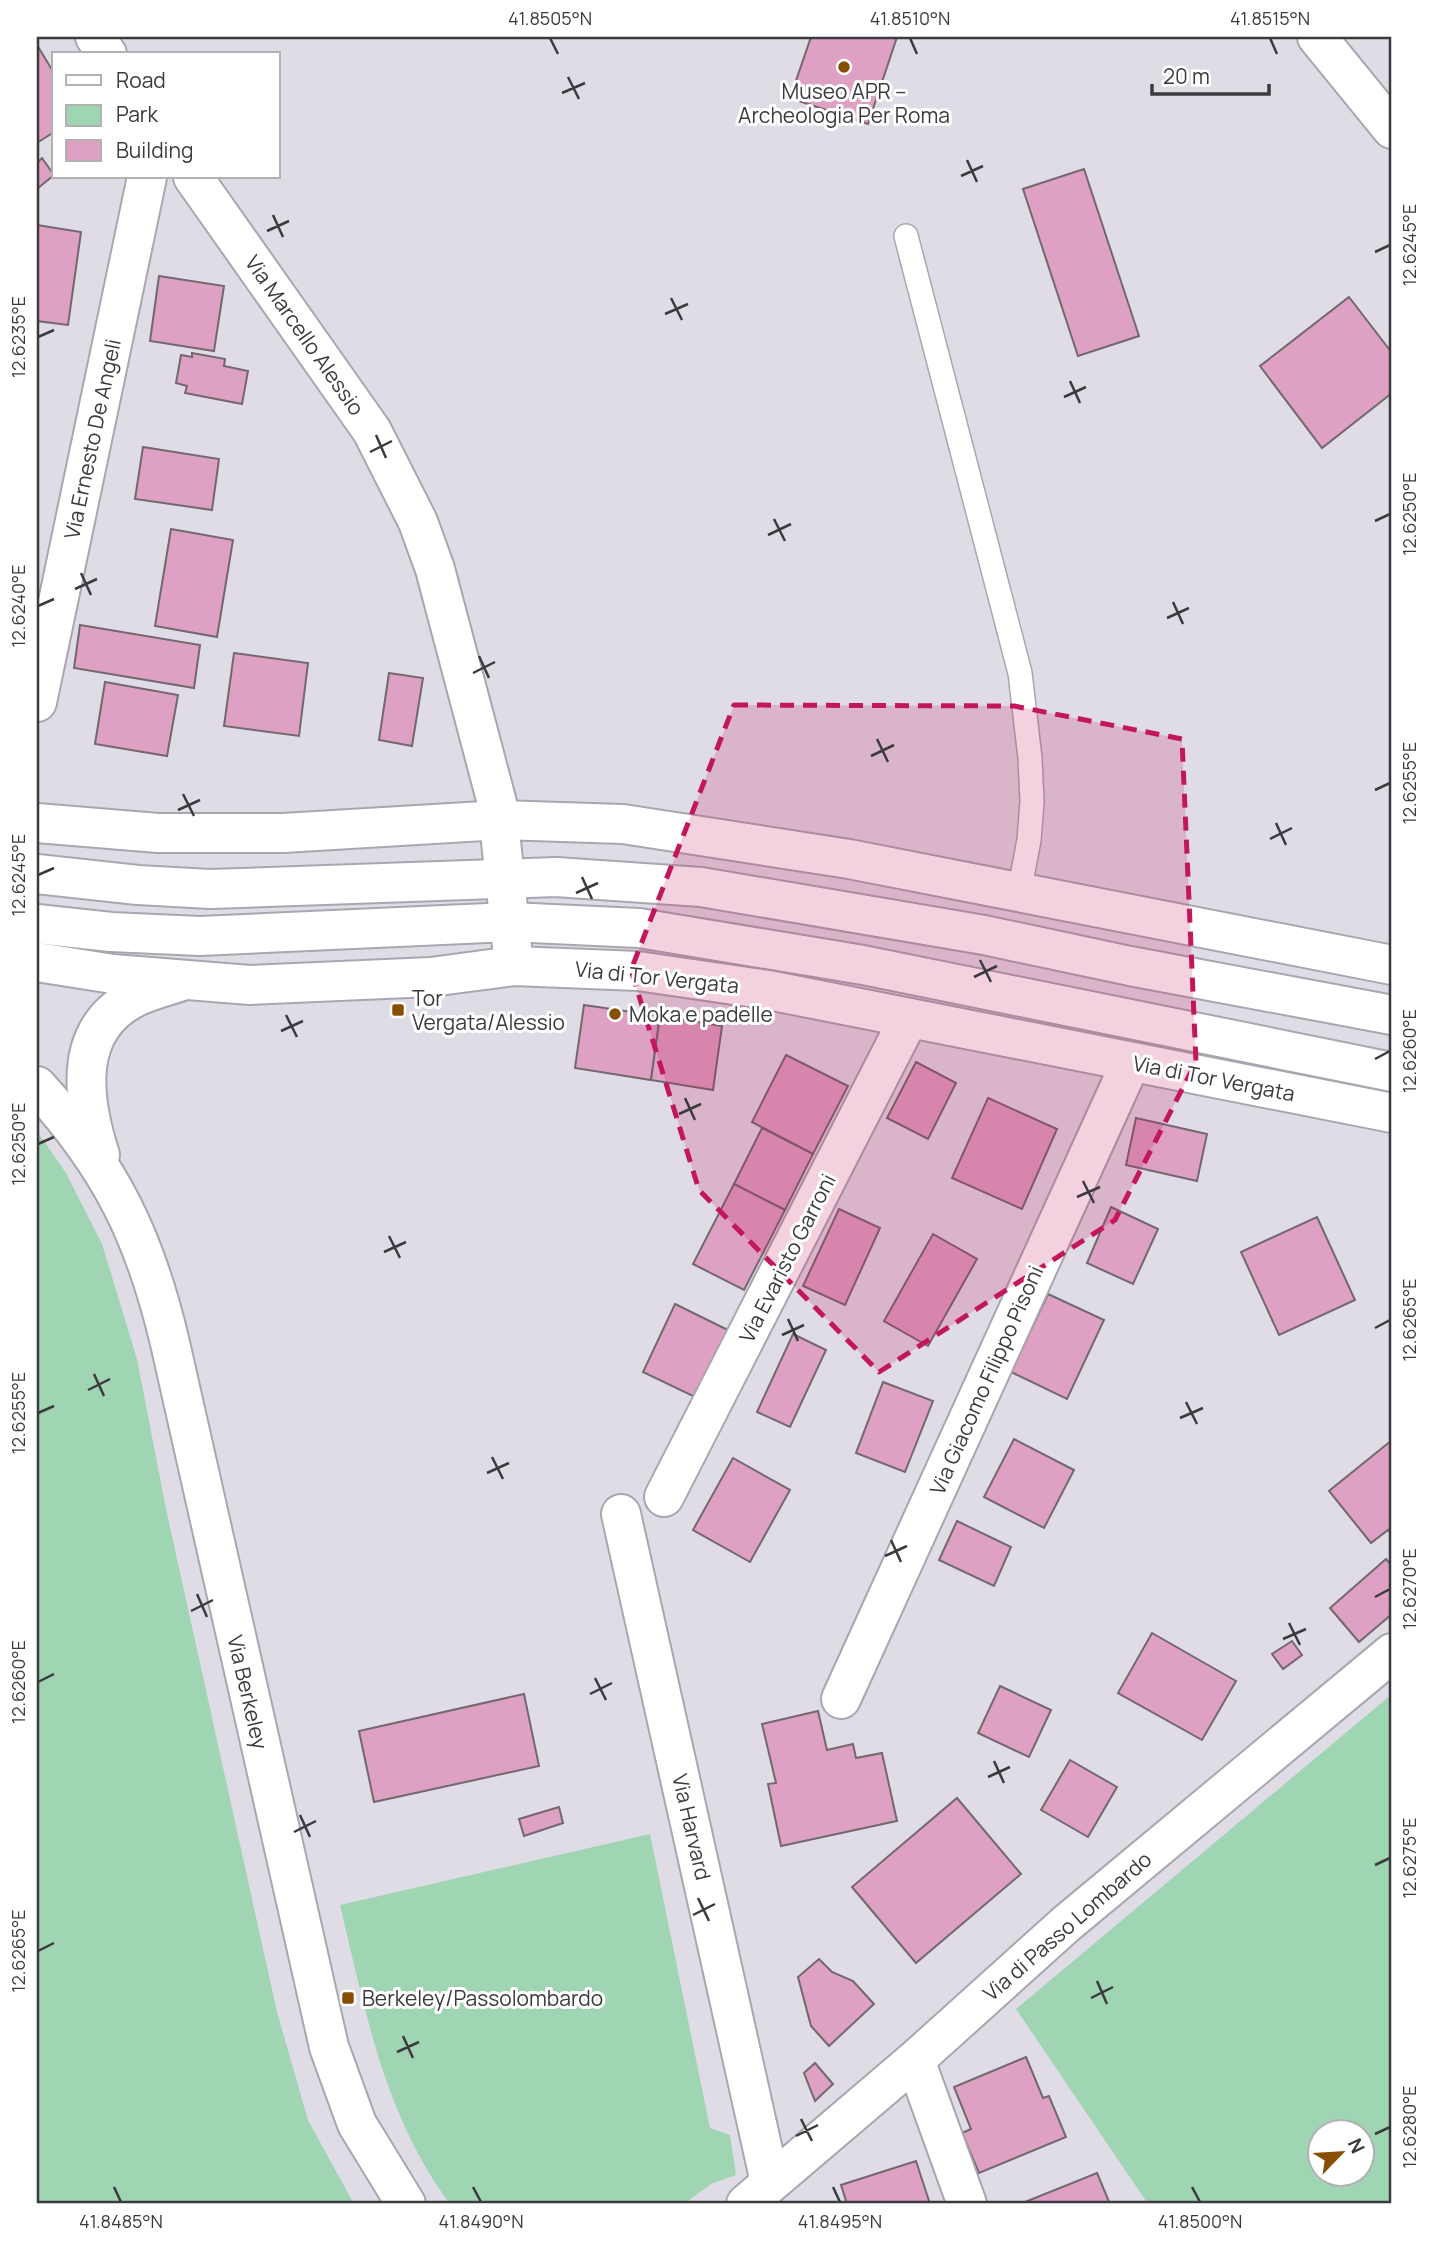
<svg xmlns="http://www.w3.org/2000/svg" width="1429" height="2241" font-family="Manrope,sans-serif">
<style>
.green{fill:#a0d5b4;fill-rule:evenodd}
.building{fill:#dea0c3;stroke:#72686d;stroke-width:2}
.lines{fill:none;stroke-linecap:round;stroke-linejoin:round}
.lane-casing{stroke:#aaa6b0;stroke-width:26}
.street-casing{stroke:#aaa6b0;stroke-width:42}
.secondary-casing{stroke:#aaa6b0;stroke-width:42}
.lane{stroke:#fff;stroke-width:23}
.street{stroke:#fff;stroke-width:38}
.secondary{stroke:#fff;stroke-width:38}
.marked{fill:#c2185b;fill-opacity:0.2;stroke:#c2185b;stroke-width:5;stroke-dasharray:14 9;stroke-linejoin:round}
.ticks{fill:none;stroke:#3b3a3e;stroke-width:2.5}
.poi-dot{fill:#884e04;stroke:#fff;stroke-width:2.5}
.labels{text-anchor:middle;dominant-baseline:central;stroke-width:6;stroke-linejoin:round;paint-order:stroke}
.poi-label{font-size:21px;fill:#3b3a3e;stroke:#fff;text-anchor:start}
.street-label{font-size:21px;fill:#3b3a3e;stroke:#fff}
.neatline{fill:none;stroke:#3b3a3e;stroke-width:2.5}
.ticks-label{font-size:18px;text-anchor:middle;fill:#3b3a3e}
</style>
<rect width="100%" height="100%" fill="#e0dce6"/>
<g class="green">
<polygon points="37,1131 66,1173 102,1244 137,1359 166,1509 277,2012 308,2120 354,2204 37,2204"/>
<path d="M1392 1694V2204H1148L1016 2009ZM1320 2132H1362V2174H1320Z"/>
<path d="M650 1834 710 2128 730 2135 736 2175 711 2184 684 2204H450C384 2115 365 2010 340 1905Z"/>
</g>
<g class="building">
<polygon points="811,37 897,37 868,124 790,98"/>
<polygon points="37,45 54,73 54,132 37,143"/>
<polygon points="42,158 54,175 37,189 37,163"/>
<polygon points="1084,169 1139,336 1078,356 1023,189"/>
<polygon points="37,225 81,232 68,325 37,321"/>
<polygon points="159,276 224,286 214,351 150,341"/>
<polygon points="1349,297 1392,353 1392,393 1322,448 1260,366"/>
<polygon points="192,353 225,359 224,366 248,371 242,404 185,393 187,386 176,383 181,355 192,357"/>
<polygon points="143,447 219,459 212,510 135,499"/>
<polygon points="171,529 233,540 217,637 155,626"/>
<polygon points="80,625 200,645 194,688 74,668"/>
<polygon points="234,653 308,663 299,736 224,726"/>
<polygon points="389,673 423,678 412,746 379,740"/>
<polygon points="105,682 178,695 167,756 95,744"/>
<polygon points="584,1005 660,1016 651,1080 575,1068"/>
<polygon points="660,1016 722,1026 713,1090 651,1080"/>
<polygon points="786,1055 848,1086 813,1154 752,1122"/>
<polygon points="916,1062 956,1083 928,1139 887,1118"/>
<polygon points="988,1098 1057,1129 1022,1209 952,1178"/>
<polygon points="1136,1118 1207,1134 1197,1181 1126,1165"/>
<polygon points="762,1128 813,1154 785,1210 734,1184"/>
<polygon points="734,1184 785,1210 744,1290 693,1264"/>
<polygon points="1111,1207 1158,1229 1133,1284 1087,1263"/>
<polygon points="839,1209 880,1228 845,1305 803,1286"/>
<polygon points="1317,1217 1355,1300 1279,1335 1241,1252"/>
<polygon points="933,1234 977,1259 928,1346 884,1321"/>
<polygon points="1048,1294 1104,1320 1067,1399 1011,1372"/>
<polygon points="675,1304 728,1330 697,1398 643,1372"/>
<polygon points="793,1334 826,1350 790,1427 757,1412"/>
<polygon points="883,1382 933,1401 905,1472 856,1453"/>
<polygon points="1014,1439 1074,1470 1044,1528 984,1497"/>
<polygon points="1392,1440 1392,1535 1388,1530 1371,1543 1329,1491"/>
<polygon points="733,1458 790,1490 750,1562 693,1530"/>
<polygon points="957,1521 1011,1547 994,1586 939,1560"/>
<polygon points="1386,1559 1392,1566 1392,1614 1359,1642 1330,1608"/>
<polygon points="1152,1633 1236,1681 1202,1740 1118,1693"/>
<polygon points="1292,1641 1302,1655 1283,1669 1272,1654"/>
<polygon points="1000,1686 1051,1710 1029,1757 978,1733"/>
<polygon points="524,1694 539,1766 374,1802 359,1731"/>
<polygon points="818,1711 827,1750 853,1744 856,1758 882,1753 897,1821 781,1846 768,1784 776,1783 762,1724"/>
<polygon points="1070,1760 1117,1787 1088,1837 1041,1810"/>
<polygon points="957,1798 1021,1874 916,1963 852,1887"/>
<polygon points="559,1807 563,1823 524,1836 519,1819"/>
<polygon points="819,1959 832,1972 853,1981 874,2004 829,2046 811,2026 798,1977"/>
<polygon points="1026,2057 1043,2098 1049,2096 1066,2137 979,2173 962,2133 971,2129 954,2087"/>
<polygon points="815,2063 833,2084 815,2101 804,2073"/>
<polygon points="916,2161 930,2204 847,2204 841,2185"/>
<polygon points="1097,2173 1110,2204 1020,2204"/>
</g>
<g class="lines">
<g class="lane-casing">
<polyline id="lane" points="906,236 1020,673 1030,758 1032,802 1029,840 1019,893"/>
</g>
<g class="street-casing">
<g id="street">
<polyline points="95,37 107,54"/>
<polyline points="1317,37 1392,129"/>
<polyline points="193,177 372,431 418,522 435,569 497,803 514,966"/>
<polyline points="37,702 147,177"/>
<path d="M37 1086C111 1167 145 1237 170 1343L329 2047 357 2124 406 2204"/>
<path d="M100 1155C82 1099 72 1030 134 998 150 990 169 986 185 980"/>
<polyline points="664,1497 909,1018"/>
<polyline points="621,1514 770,2182"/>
<polyline points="841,1699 1131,1062"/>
<polyline points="915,2060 967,2204"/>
</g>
</g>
<g class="secondary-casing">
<g id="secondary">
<polyline points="37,823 158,833 283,833 501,820 623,824 849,859 1392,965"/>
<polyline points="37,874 138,885 210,889 556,877 701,887 984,935 1130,966 1392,1015"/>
<polyline points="37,924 111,932 200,936 510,922 639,928 863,965 1392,1072"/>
<polyline points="37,962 113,974 250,985 431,977 514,966 638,971 768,990 1392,1113"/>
<polyline points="746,2204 915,2060 1066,1924 1392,1653"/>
</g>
</g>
<use href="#lane" class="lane"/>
<use href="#street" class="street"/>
<use href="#secondary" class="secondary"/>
</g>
<path class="marked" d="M734 705 1014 706 1182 739 1196 1062 1115 1220 879 1372 699 1190 631 970Z"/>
<path class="ticks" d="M550 38 558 54M910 38 917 54M1270 38 1277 54M568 77 579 99M562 93 585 83M967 160 977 182M961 176 983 166M273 215 283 237M267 231 289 221M1375 252 1390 245M671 298 682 320M665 314 688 304M38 337 54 330M1070 381 1080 403M1064 397 1086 387M376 435 386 458M370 452 392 441M774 519 785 541M1375 521 1390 514M768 535 791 524M81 573 91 595M75 589 97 579M1173 602 1183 624M38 606 54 599M1167 618 1189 608M479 656 489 678M473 673 495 662M877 739 888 762M871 756 894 745M1375 790 1390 783M183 794 194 816M178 810 200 800M1276 823 1286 845M1270 839 1292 828M38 875 54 868M582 877 592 899M576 893 598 883M980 960 991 982M974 977 997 966M286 1015 297 1037M281 1031 303 1021M1375 1059 1390 1051M685 1098 695 1120M679 1114 701 1104M38 1144 54 1137M1083 1181 1094 1203M1077 1197 1100 1187M389 1236 400 1258M384 1252 406 1242M788 1319 798 1341M1375 1328 1390 1320M782 1335 804 1325M94 1374 104 1396M88 1390 110 1379M1186 1402 1197 1424M38 1413 54 1406M1180 1418 1203 1408M492 1457 503 1479M487 1473 509 1463M891 1540 901 1562M885 1556 907 1546M197 1594 207 1617M1375 1597 1390 1589M191 1611 213 1600M1289 1623 1300 1645M1283 1639 1306 1629M595 1678 606 1700M38 1682 54 1674M590 1694 612 1683M994 1761 1004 1783M988 1777 1010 1767M300 1815 310 1837M294 1832 316 1821M1375 1865 1390 1858M698 1898 709 1921M693 1915 715 1904M38 1951 54 1943M1097 1981 1107 2004M1091 1998 1113 1987M403 2036 413 2058M397 2052 419 2042M801 2119 812 2141M1375 2134 1390 2127M796 2136 818 2125M114 2187 121 2202M473 2187 481 2202M833 2187 840 2202M1192 2187 1200 2202"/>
<g class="poi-dot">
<circle cx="844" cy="67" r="7"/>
<rect x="391" y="1003" width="14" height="14" rx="3.5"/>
<circle cx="615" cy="1014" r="7"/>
<rect x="341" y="1991" width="14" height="14" rx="3.5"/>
</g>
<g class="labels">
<g class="poi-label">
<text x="844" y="91" text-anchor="middle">Museo APR –<tspan x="844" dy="24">Archeologia Per Roma</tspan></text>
<text x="412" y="998">Tor<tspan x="412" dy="24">Vergata/Alessio</tspan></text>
<text x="629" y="1014">Moka e padelle</text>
<text x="362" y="1998">Berkeley/Passolombardo</text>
</g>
<g class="street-label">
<text transform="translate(305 335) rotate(55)">Via Marcello Alessio</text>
<text transform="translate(92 439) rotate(-78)">Via Ernesto De Angeli</text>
<text transform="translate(657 977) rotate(6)">Via di Tor Vergata</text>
<text transform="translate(1214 1078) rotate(11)">Via di Tor Vergata</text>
<text transform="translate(787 1258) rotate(-63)">Via Evaristo Garroni</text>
<text transform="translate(986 1380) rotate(-66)">Via Giacomo Filippo Pisoni</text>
<text transform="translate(248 1692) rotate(77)">Via Berkeley</text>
<text transform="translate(692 1827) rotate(77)">Via Harvard</text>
<text transform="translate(1067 1926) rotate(-41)">Via di Passo Lombardo</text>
</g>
</g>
<rect width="1429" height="2241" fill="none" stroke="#ffffff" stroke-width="77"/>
<rect x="52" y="52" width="228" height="126" fill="#ffffff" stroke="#b1b0b2" stroke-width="2"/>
<rect x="66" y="75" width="35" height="10" fill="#ffffff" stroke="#b1b0b2" stroke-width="2"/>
<text x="116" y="88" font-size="21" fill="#3b3a3e">Road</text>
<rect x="66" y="105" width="35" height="21" fill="#a0d5b4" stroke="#b1b0b2" stroke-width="2"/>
<text x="116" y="122" font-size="21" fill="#3b3a3e">Park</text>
<rect x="66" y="140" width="35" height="21" fill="#dea0c3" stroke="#b1b0b2" stroke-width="2"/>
<text x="116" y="158" font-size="21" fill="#3b3a3e">Building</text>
<g transform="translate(1341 2153) rotate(65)"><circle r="33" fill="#ffffff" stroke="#b1b0b2" stroke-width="2"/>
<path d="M0-5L12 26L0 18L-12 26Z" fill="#884e04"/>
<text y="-10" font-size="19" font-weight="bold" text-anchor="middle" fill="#3b3a3e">N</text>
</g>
<path d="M1152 84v10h117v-10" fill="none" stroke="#3b3a3e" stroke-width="3.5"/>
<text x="1163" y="84" font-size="21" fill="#3b3a3e" stroke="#ffffff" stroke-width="5" paint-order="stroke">20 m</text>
<rect x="38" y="38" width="1352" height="2164" class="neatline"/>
<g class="ticks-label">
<text x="550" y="25">41.8505°N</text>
<text x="910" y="25">41.8510°N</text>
<text x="1270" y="25">41.8515°N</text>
<text transform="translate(1410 245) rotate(-90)" y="6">12.6245°E</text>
<text transform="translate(19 337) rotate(-90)" y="6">12.6235°E</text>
<text transform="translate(1410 514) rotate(-90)" y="6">12.6250°E</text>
<text transform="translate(19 606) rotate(-90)" y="6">12.6240°E</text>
<text transform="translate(1410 783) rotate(-90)" y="6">12.6255°E</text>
<text transform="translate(19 875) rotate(-90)" y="6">12.6245°E</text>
<text transform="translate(1410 1051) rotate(-90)" y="6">12.6260°E</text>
<text transform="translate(19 1144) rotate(-90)" y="6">12.6250°E</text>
<text transform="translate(1410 1320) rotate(-90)" y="6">12.6265°E</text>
<text transform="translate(19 1413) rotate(-90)" y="6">12.6255°E</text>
<text transform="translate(1410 1589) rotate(-90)" y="6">12.6270°E</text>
<text transform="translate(19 1682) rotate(-90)" y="6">12.6260°E</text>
<text transform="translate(1410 1858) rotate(-90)" y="6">12.6275°E</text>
<text transform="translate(19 1951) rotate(-90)" y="6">12.6265°E</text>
<text transform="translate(1410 2127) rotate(-90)" y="6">12.6280°E</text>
<text x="121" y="2228">41.8485°N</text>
<text x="481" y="2228">41.8490°N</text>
<text x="840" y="2228">41.8495°N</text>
<text x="1200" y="2228">41.8500°N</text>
</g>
</svg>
